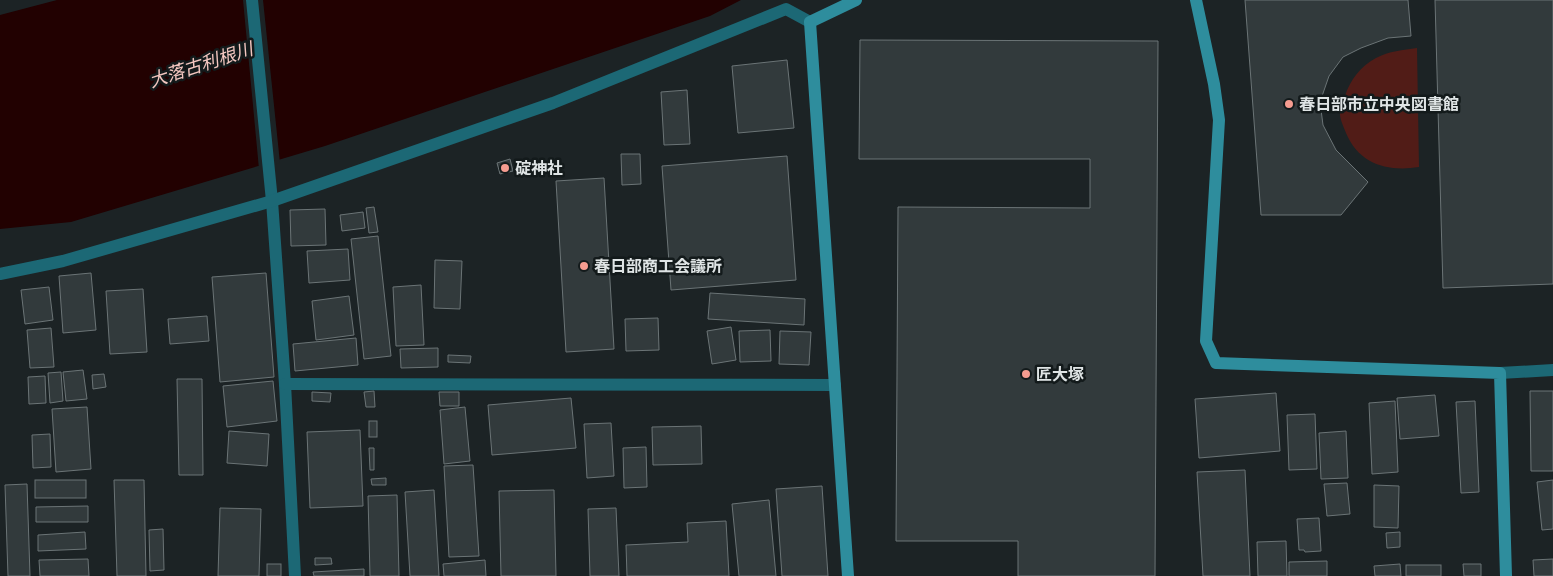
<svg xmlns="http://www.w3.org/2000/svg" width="1553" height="576" font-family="Cabin,'Noto Sans JP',sans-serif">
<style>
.green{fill:#511c17}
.water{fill:#220101}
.pier{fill:#1c2325}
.building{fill:#323a3c;stroke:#6b7476}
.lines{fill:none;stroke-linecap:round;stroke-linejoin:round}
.street{stroke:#1c6875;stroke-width:12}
.secondary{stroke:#2e8d9d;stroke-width:12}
.poi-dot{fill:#f59c90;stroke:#131a1b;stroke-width:2}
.labels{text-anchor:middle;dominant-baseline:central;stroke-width:5;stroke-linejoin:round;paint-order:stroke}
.poi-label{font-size:16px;font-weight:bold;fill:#dfe4e5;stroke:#131a1b;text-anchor:start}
.water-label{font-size:18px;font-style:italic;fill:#f4c7c0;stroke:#131a1b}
</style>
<rect width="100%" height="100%" fill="#1c2325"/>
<path class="green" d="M1417 48 1419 167C1387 172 1359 164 1346 133 1343 125 1339 118 1340 110 1341 105 1343 100 1345 96 1350 80 1361 66 1376 58 1389 51 1403 50 1417 48Z"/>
<polygon class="water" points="57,0 741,0 710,16 325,146 71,222 0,229 0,15"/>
<polygon class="pier" points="243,0 263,0 280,163 259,169"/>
<g class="building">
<polygon points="1245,0 1408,0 1411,36 1388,38 1361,48 1343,57 1329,76 1320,102 1323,125 1336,150 1368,182 1341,215 1261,215"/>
<polygon points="1435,0 1553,0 1553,284 1443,288"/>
<polygon points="860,40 1158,41 1155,576 1018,576 1018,541 896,541 898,207 1090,208 1090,159 859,159"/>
<polygon points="787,60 794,128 738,133 732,66"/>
<polygon points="687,90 690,144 664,145 661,92"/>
<polygon points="621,154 640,154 641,184 622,185"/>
<polygon points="787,156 796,280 671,290 662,166"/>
<polygon points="510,159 513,171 500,174 497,163"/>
<polygon points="604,178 614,349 566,352 556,181"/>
<polygon points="374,207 378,232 369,233 366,208"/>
<polygon points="325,209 326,245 291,246 290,210"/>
<polygon points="363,212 365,228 342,231 340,215"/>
<polygon points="378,236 391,356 364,359 351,239"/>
<polygon points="348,249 350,280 309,283 307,251"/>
<polygon points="435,260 462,261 460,309 434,308"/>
<polygon points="91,273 96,330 63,333 59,276"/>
<polygon points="266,273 274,377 220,382 212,277"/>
<polygon points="421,285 424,345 396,346 393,287"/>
<polygon points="49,287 53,320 25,324 21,290"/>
<polygon points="143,289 147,352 110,354 106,291"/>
<polygon points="710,293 805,299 804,325 708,319"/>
<polygon points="349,296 354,335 316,340 312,301"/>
<polygon points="207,316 209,341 170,344 168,319"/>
<polygon points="658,318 659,350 626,351 625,319"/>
<polygon points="731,327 736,360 712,364 707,331"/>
<polygon points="51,328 54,367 30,368 27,330"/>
<polygon points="770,330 771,361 740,362 739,331"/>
<polygon points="780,331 811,332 809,365 779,364"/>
<polygon points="356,338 358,365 295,371 293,344"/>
<polygon points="438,348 438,367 401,368 400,349"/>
<polygon points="448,355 471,356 470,363 448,362"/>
<polygon points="83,370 87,399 66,401 63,372"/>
<polygon points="61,372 63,401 50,403 48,373"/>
<polygon points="104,374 106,387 93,389 92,375"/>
<polygon points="45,376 46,403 29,404 28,377"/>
<polygon points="177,379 202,379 203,475 179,475"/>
<polygon points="273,381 277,421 227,427 223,386"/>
<polygon points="374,391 375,407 366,407 364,392"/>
<polygon points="1530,391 1553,391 1553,471 1531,471"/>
<polygon points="312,392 331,393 330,402 312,401"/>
<polygon points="439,392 459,392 459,406 440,406"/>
<polygon points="1276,393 1280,451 1199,458 1195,399"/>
<polygon points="1435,395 1439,436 1400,439 1397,398"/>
<polygon points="571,398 576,448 492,455 488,405"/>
<polygon points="1395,401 1398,472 1372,474 1369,403"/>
<polygon points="1475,401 1479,492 1461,493 1456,402"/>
<polygon points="87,407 91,469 56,472 52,409"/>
<polygon points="465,407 470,461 444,464 440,410"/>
<polygon points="1315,414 1317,469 1289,470 1287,415"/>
<rect x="369" y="421" width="8" height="16"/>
<polygon points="611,423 614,476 587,478 584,424"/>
<polygon points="701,426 702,464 653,465 652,427"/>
<polygon points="360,430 363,506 310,508 307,432"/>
<polygon points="229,431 269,434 267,466 227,463"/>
<polygon points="1346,431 1348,478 1321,479 1319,433"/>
<polygon points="50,434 51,467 33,468 32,435"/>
<polygon points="646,447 647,487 624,488 623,448"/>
<polygon points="369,448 374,448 374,470 370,470"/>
<polygon points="473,465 479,556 449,557 444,466"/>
<polygon points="1245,470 1250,576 1203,576 1197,472"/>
<polygon points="386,478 386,485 372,485 371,479"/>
<rect x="35" y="480" width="51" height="18"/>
<polygon points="114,480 144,480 146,576 117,576"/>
<polygon points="1553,480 1553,529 1542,530 1537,482"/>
<polygon points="1347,483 1350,514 1327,516 1324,484"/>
<polygon points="27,484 30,576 8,576 5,485"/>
<polygon points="1374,485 1399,486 1398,528 1374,527"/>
<polygon points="822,486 828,576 782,576 776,489"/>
<polygon points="434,490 439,576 410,576 405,492"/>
<polygon points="554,490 556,576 501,576 499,491"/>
<polygon points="397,495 399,576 370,576 368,496"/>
<polygon points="769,500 776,576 739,576 732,504"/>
<polygon points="88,506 88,522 36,522 36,507"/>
<polygon points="220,508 261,509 259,576 218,576"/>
<polygon points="616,508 619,576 590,576 588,509"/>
<polygon points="1319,518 1321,551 1305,552 1304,550 1299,550 1297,519"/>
<polygon points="726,521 729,576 627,576 626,545 688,542 687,523"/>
<polygon points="163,529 164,570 150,571 149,530"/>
<polygon points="85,532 86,549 38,551 38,535"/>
<polygon points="1400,532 1400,547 1387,548 1386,533"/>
<polygon points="1286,541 1287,576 1258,576 1257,542"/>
<polygon points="315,558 331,558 332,564 315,565"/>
<polygon points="88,559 89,576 40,576 39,560"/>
<polygon points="1553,559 1553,576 1534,576 1533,560"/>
<polygon points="485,560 486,576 444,576 443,564"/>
<polygon points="1327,561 1327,576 1289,576 1289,562"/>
<rect x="267" y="564" width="14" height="12"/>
<polygon points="1400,564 1401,576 1375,576 1374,566"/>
<polygon points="1463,564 1481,564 1481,576 1464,576"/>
<rect x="1406" y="565" width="35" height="11"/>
<polygon points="364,569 364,576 314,576 313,572"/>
</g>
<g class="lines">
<g class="street">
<polyline points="252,0 272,201 285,384 295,576"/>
<polyline points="0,274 63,261 272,201 553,103 786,9 810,22"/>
<polyline points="1500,373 1553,370"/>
<polyline points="285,384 835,385"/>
</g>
<g class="secondary">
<polyline points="1196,0 1214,84 1219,120 1206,341 1216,363 1500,373 1506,576"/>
<polyline points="848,576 810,22 856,0"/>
</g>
</g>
<g class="poi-dot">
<circle cx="1289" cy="104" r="5"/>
<circle cx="505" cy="168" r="5"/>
<circle cx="584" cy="266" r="5"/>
<circle cx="1026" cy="374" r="5"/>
</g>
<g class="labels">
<g class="poi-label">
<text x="1299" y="104">春日部市立中央図書館</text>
<text x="515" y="168">碇神社</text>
<text x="594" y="266">春日部商工会議所</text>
<text x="1036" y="374">匠大塚</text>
</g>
<g class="water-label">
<text transform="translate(201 65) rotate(-18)">大落古利根川</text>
</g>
</g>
</svg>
